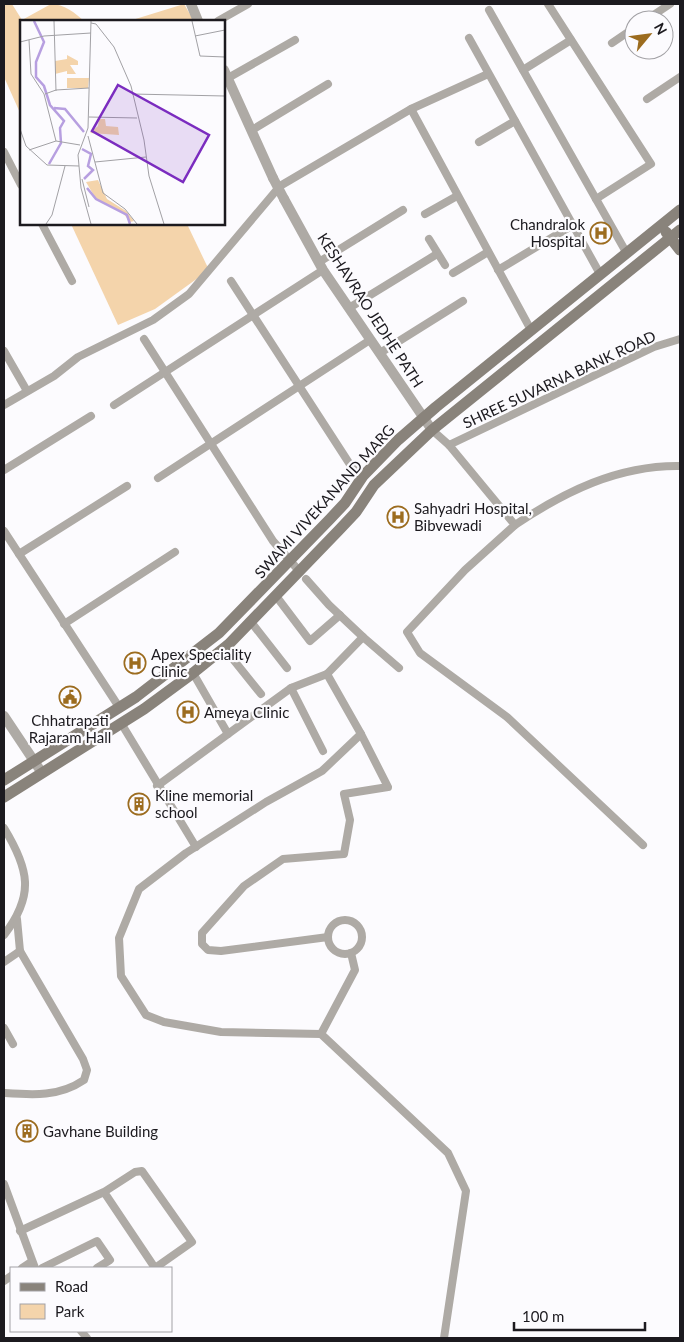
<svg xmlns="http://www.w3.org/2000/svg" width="684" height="1342" font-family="Lato,sans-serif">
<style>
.green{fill:#f4d4ab}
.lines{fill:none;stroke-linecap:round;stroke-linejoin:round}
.minor{stroke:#aeaaa5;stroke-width:8}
.tertiary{stroke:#aeaaa5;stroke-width:10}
.secondary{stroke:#89837b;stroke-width:11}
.tertiary-bridge{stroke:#aeaaa5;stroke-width:10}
.labels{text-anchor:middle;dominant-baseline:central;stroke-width:4.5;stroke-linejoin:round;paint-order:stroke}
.poi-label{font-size:15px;fill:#1c1a1f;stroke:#fcfbfe;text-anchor:start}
.street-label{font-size:15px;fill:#1c1a1f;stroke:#fcfbfe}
.inset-river{fill:none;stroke:#b79fe0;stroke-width:2.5}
.inset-road{fill:none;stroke:#a2a1a5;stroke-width:1}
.view{fill:#7b2cbf;fill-opacity:0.15;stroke:#7b2cbf;stroke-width:2.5}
.inset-edge{fill:none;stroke:#1c1a1f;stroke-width:2.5}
</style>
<rect width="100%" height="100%" fill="#fcfbfe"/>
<g class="green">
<path d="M4 4H12L22 20 51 4C64 4 75 13 84 21H21V115L4 77Z"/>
<polygon points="184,4 194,21 129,21"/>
<polygon points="71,224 187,224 209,270 155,309 118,325"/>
</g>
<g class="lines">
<g class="minor">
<polyline points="548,4 651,164 596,199"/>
<polyline points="489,10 626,252"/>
<polyline points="646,20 670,4"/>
<polyline points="218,21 248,4"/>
<polyline points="469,38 600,274"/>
<polyline points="612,43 634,28"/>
<polyline points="523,70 571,40"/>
<polyline points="228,78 295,40"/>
<polyline points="647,99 680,77"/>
<polyline points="411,109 531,330"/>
<polyline points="252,130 328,84"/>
<polyline points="479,142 515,121"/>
<polyline points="4,152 21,185"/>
<polyline points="425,214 457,196"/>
<polyline points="42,224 72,281"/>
<polyline points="429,239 445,265"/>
<polyline points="319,262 403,210"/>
<polyline points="498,270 573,225"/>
<polyline points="453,273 488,252"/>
<polyline points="231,281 351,466 363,476"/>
<polyline points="349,308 437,254"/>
<polyline points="144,339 273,541 300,572"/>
<polyline points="4,351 27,391"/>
<polyline points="380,353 463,301"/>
<polyline points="4,405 54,376 78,357 153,320 189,294 280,186 411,109 488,74"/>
<polyline points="114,405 323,270"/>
<path d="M432 430 449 445 515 525C564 492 618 465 680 466"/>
<polyline points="449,445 654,347 680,339"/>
<polyline points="4,470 91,416"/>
<polyline points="158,478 370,340"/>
<polyline points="515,525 465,570 407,632 420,653 507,717 643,845"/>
<polyline points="4,531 119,707"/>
<polyline points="19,554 127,486"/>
<polyline points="306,579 329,605 363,637 327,674 361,734 322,771 266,802 186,853 139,889 119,938 121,976 146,1015 164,1022 221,1032 321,1034 448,1153 466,1191 444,1338"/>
<polyline points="276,596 310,641 340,615"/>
<polyline points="251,622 287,668"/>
<polyline points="64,624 175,552"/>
<polyline points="363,637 399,668"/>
<polyline points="224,648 261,694"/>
<polyline points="193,673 228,734 291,688 327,674"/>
<polyline points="291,688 323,751"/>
<polyline points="121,723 196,847"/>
<polyline points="157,786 228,734"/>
<path d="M4 828C29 869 35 895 4 935"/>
<circle cx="345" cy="937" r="17"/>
<polyline points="328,937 221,951 208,950 202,944 202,933 244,886 283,859 344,854 350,820 344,794 388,787 361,734"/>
<polyline points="4,962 20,951"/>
<polyline points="4,1028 13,1044"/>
<polyline points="321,1034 355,970 351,953"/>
<path d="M4 1093C33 1095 59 1097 84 1080L87 1070 83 1059 20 951 17 919"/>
<polyline points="4,1184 35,1268"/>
<polyline points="20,1231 104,1192 155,1268 192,1242 142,1171 135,1172 104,1192"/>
<polyline points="22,1268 31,1262"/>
<polyline points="42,1268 97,1241 110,1260 97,1268"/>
<polyline points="4,1281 11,1276"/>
<polyline points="81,1331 87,1338"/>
</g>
<g class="tertiary">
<polyline points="191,4 198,21"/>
<polyline points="224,70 273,178"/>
<polyline points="284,199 323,270 432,430"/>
<polyline points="4,716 42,773"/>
</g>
<g class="secondary">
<polyline points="666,232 680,250"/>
<polyline points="4,780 136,697 219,633 330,519 345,503 363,476 398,440 436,407 680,210"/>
<polyline points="4,797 144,709 193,673 229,644 340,529 356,512 374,485 432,430 680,230"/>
</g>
<polyline class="tertiary-bridge" points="273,178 284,199"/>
</g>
<defs>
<g id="hospital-ring" transform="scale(1.125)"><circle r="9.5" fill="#fcfbfe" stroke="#9c6c1f" stroke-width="1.5"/><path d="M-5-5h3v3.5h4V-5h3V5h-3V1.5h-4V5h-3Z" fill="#9c6c1f"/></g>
<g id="civic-ring" transform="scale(1.125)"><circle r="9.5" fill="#fcfbfe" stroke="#9c6c1f" stroke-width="1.5"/><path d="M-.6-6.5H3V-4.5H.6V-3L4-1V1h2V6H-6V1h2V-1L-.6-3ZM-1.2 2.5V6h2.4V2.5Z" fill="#9c6c1f"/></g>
<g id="building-ring" transform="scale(1.125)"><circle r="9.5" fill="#fcfbfe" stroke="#9c6c1f" stroke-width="1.5"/><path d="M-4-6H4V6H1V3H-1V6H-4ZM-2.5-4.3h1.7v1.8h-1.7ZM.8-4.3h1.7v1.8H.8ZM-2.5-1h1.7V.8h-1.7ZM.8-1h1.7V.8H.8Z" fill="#9c6c1f"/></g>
</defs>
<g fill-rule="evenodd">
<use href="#hospital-ring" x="601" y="233"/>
<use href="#hospital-ring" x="398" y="517"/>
<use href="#hospital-ring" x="135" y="663"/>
<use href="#civic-ring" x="70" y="697"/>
<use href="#hospital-ring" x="188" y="712"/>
<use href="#building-ring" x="139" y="804"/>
<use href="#building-ring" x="27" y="1131"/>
</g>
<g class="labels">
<g class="poi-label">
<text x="585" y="224" text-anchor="end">Chandralok<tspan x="585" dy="17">Hospital</tspan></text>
<text x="414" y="508">Sahyadri Hospital,<tspan x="414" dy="17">Bibvewadi</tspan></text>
<text x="151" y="654">Apex Speciality<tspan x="151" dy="17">Clinic</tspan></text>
<text x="204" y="712">Ameya Clinic</text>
<text x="70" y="720" text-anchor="middle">Chhatrapati<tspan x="70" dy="17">Rajaram Hall</tspan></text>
<text x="155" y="795">Kline memorial<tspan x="155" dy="17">school</tspan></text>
<text x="43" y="1131">Gavhane Building</text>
</g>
<g class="street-label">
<text transform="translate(371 310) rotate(57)">KESHAVRAO JEDHE PATH</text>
<text transform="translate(559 379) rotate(-25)">SHREE SUVARNA BANK ROAD</text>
<text transform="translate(324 501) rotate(-48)">SWAMI VIVEKANAND MARG</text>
</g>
</g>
<g transform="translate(20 20)">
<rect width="205" height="205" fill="#fcfbfe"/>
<path d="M47 35 58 41V45H50L56 54H47V51L35 54V41L47 39ZM47 58H69L68 68H47ZM79 99H85L86 106 98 107 99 115 70 113 78 106ZM78 160 87 179 106 191 114 201 110 202 103 193 76 179 66 162Z" fill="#f4d4ab"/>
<path class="inset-river" d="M14 1 24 22 16 42V57L24 66 30 85 44 101 40 108 41 123 29 144M34 88 45 89 64 112M62 129 71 134 68 146 73 150 64 159M67 168 76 179 107 195 110 204"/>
<path class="inset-road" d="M34 1 36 71M71 1 68 108 58 135 61 168 71 204M172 1 180 36 205 37M71 3 76 4 94 27 111 66 124 120 129 156 144 204M175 16 205 10M9 20 11 54 24 74 36 121M0 22 24 16 71 13M25 74 36 70 69 68M112 74 205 76M69 97 117 98M0 109 6 126 27 145 59 146M68 116 83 173 105 189 117 204M9 130 36 121 60 125M75 142 126 137M62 159 69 187M26 204 32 195 45 146"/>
<path class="view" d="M98 65 189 115 163 162 72 111Z"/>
<rect width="205" height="205" class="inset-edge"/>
</g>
<rect width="684" height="1342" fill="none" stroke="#1c1a1f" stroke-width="10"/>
<rect x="10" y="1267" width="162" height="65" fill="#fcfbfe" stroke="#a2a1a5"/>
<rect x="20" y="1283" width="25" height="8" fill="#89837b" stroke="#a2a1a5"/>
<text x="55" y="1292" font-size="15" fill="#1c1a1f">Road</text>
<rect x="20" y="1304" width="25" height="15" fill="#f4d4ab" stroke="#a2a1a5"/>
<text x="55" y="1317" font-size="15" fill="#1c1a1f">Park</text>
<g transform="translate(649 35) rotate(61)"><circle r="24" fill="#fcfbfe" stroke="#a2a1a5"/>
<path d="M0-4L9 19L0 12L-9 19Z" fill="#9c6c1f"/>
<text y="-8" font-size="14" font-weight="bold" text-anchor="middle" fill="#1c1a1f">N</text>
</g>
<path d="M514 1322v8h131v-8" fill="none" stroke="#1c1a1f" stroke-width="2.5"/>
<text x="522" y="1322" font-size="15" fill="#1c1a1f" stroke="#fcfbfe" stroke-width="4" paint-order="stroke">100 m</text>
</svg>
